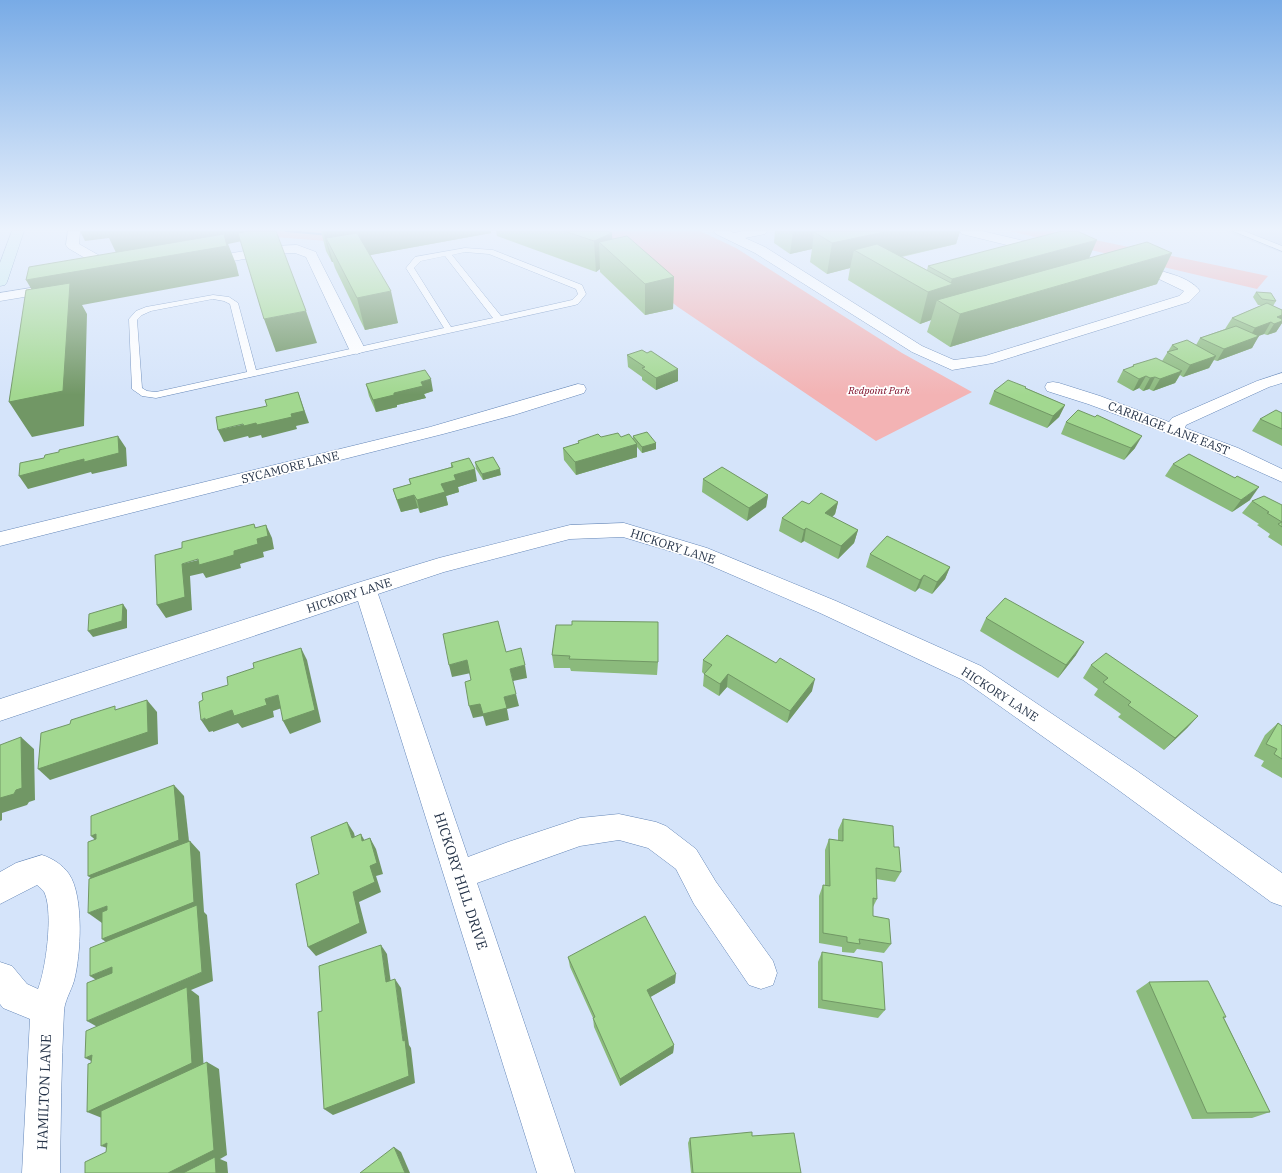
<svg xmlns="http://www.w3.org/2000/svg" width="1282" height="1173" font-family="'IBM Plex Serif',serif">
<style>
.built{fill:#c4d4ec}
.green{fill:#f3b3b4}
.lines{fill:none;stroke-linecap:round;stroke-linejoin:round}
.stream{fill:#5a7eb4;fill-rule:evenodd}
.lane-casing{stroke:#6587b8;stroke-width:1}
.street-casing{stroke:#6587b8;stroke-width:1}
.secondary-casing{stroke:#6587b8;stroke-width:1}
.lane{fill:#fff;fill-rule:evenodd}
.street{fill:#fff;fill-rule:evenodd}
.secondary{fill:#c8ecee;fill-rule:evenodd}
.wall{fill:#8bba7c}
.shaded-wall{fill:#719765}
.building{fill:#a2d890;stroke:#719765}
.labels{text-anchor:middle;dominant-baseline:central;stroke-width:3.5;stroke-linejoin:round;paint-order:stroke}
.far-park-label{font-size:10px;font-style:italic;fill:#78041f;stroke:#fff}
.street-label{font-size:12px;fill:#253348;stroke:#fff}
.near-street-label{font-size:14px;fill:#253348;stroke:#fff}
</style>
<rect width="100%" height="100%" fill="#d5e4fa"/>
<polygon class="built" points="1225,231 1282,231 1282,253"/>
<g class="green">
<polygon points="248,231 424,231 354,243 274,237"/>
<polygon points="536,231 700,231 736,248 902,353 972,392 876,441 678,307 623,264"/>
<polygon points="1010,231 1052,231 1268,276 1257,289"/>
</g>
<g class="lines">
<polygon class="stream" points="284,231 300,231 331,234 333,235 331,236 286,232"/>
<g class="lane-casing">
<g id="lane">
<polygon points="1233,231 1244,231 1282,246 1282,251"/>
<path d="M465 248 493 250 582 285 586 294 578 304 575 305 156 398 142 396 132 389 129 319 136 311 146 307 213 295 229 297 238 303 256 370 444 328 406 268 415 257ZM465 252 489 254 576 289 578 294 572 300 501 316 452 255ZM445 256 493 318 451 327 414 268 421 261ZM213 299 224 301 230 304 247 372 156 392 147 391 142 388 137 320 142 315 151 311Z"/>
</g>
</g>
<g class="street-casing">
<g id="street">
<polygon points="68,231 80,231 79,244 107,260 109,263 102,276 92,279 87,278 85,275 92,270 95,264 68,248 66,245"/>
<path d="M714 231H730L734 233 743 231H767L765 234 745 238 765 247 922 346 954 360 985 356 1179 296 1184 291 1159 279 1127 272 1125 269 1127 266 1132 265C1151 269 1188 274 1200 291L1189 302 993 363 952 370 912 352 755 253 716 234Z"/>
<polygon points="960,231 982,231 1049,247 1050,250 1049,253 1044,254 962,234"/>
<polygon points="297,245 316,252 317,255 365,349 362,352 357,354 352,352 349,349 306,257 295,253 273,254 204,266 199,265 197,262 199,259 204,258 273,246"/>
<polygon points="55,284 60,285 62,288 60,291 0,301 0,293"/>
<polygon points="1282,373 1282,383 1269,387 1186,425 1185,428 1238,448 1282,469 1282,482 1202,446 1088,404 1047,391 1045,387 1047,383 1053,382 1059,383 1100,396 1169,422 1172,418 1257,381"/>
<polygon points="578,384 584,385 586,389 584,393 514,415 443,434 0,546 0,532 430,427"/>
<polygon points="624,523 707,548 836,601 981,666 1137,771 1282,873 1282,906 1271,902 1117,789 963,680 820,613 693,558 623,537 570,539 444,572 378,594 468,857 508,842 580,818 619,814 656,822 666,826 696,849 716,882 773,961 777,973 773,985 761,989 749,985 694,904 676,869 648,848 619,840 580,846 477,883 575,1173 537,1173 358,601 0,721 0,699 357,583 439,558 570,525"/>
<path d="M42 855C52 858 63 865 69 874 84 896 81 955 74 981 71 991 64 1002 64 1012 61 1066 61 1120 60 1173H22L30 1019 3 1008 0 1004V962L12 966 27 984 38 989C46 969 53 914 45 894 44 890 40 888 37 885L0 904V872L16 863Z"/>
</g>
</g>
<g class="secondary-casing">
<polygon id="secondary" points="12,231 24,231 7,282 5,285 0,286 0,263"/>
</g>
<use href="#lane" class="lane"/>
<use href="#street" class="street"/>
<use href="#secondary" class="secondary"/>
</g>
<g class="wall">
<polygon points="321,231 491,231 491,233 370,255 398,323 365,330 335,268 333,262 332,262 326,251"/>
<polygon points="496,231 607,231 612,233 612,239 674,277 673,309 645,315 600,272 600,269 596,272 497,236"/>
<polygon points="775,231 960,231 956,244 902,257 927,270 928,266 1089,258 1157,284 950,347 927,332 931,320 920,324 848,280 850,268 827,274 810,262 812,249 790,254 774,243"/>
<polygon points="1256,292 1276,301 1273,306 1282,310 1282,323 1276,332 1267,335 1264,334 1258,336 1252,348 1217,361 1214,360 1209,368 1183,377 1180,375 1175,383 1153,391 1149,389 1143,391 1139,388 1133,391 1117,382 1123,370 1132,367 1133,365 1162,361 1172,345 1196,345 1200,338 1225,329 1232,318 1262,305 1258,305 1253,297"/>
<polygon points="627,355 678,381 656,390 642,380 642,377 628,367"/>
<polygon points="366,384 433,391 424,394 426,398 397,405 397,407 376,412 369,396"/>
<polygon points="1026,387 1026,388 1065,405 1059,417 1047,428 989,404 994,391"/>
<polygon points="1282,413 1282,446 1252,431 1260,419"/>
<polygon points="1095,417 1135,448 1124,460 1061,434 1066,422"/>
<polygon points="633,436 656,443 656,449 642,453 637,447 637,457 576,475 564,460 563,448 578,443 578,441 601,437 621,437 633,439"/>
<polygon points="475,462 501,475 483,480 476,469"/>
<polygon points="451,463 477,481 458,487 459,492 446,496 448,505 420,513 418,508 401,512 397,502 393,489 410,484 409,479 451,467"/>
<polygon points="1173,464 1250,500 1232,512 1165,476"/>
<polygon points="703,479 768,495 766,507 747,521 702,492"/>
<polygon points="1252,501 1282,505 1282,546 1268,537 1270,534 1257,525 1259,524 1242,513"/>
<polygon points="838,502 835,514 832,517 858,530 854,543 838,559 804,541 801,543 779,531 782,518 809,504"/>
<polygon points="870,554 950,567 945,579 932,594 919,588 915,592 866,567"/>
<polygon points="986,618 1076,655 1058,678 980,631"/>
<polygon points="556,625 658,662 657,675 571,671 570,668 554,668 552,655"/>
<polygon points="703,660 812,691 787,723 727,687 719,696 703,686 704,674 702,672"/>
<polygon points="1091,665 1198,716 1187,728 1164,750 1118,717 1121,714 1094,695 1098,689 1083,678"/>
<polygon points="1278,723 1282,726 1282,778 1261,766 1264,761 1254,756 1265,735"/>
<polygon points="843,819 894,847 901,872 895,882 876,879 877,899 873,907 873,916 891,944 884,953 857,949 854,953 842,952 842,947 819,943 819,896 823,885 825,886 825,850 829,839 838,841 838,830"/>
<polygon points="822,952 885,1010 878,1018 818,1008 818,962"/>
<polygon points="568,957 675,983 650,997 674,1045 673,1053 620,1086 594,1027 593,1018 570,967"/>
<polygon points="1149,982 1226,1017 1224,1018 1270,1112 1252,1118 1192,1119 1136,991"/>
<polygon points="752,1136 801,1173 691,1173 688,1143 690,1138"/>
</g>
<g class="shaded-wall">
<polygon points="80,231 244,231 247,240 228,244 236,264 239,276 82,305 87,314 84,426 32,437 9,402 45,312 26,280 120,261 109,238 85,241"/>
<polygon points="328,231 491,231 491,233 338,261 326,238 333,262 332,262 323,232"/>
<polygon points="793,231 960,231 956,244 876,262 854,250 850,268 827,274 832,243 814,232 812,249 790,254"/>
<polygon points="612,233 613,254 599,242 600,269 596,272 594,241"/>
<polygon points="1097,240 1084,270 937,300 931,320 920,324 928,292 950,285 952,279"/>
<polygon points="1172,253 1157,284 950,347 960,314"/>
<polygon points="674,277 673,309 645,315 645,284"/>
<polygon points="391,291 398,323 365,330 357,298"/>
<polygon points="306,311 317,343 276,352 264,319"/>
<polygon points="1282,315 1282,323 1276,332 1267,335 1274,324 1277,317"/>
<polygon points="1271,322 1264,334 1248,340 1255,328"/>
<polygon points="1259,336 1252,348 1217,361 1224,349"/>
<polygon points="1216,356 1209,368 1183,377 1190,365"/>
<polygon points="678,369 678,381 656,390 656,378"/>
<polygon points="1182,371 1175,383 1153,391 1160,379"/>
<polygon points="1146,376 1139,388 1133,391 1139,379"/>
<polygon points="1155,377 1149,389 1143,391 1150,378"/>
<polygon points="431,379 433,391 424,394 426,398 397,405 397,407 376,412 373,400 394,393 421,382"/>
<polygon points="298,392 309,423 296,426 297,429 262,438 261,435 249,438 248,436 224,442 218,430 291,414"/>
<polygon points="1065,405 1059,417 1047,428 1053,416"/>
<polygon points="118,436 126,448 127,466 92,474 91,472 28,489 19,476"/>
<polygon points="1142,436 1135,448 1124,460 1131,448"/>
<polygon points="656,443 656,449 642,453 642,447"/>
<polygon points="637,444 637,457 576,475 575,462"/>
<polygon points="475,469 477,481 458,487 459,492 446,496 448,505 420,513 417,500 454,475"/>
<polygon points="500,469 501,475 483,480 482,474"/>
<polygon points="1259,487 1250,500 1232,512 1241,500"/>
<polygon points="414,495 418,508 401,512 397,500"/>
<polygon points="768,495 766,507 747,521 749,508"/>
<polygon points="838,502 835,514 823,526 825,513"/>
<polygon points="254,524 260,537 266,525 272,538 274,549 263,552 264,557 240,564 241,568 206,578 203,573 190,576 192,610 166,618 157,605 182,564 234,551 255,528"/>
<polygon points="806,528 804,541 801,543 804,530"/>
<polygon points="858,530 854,543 838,559 841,546"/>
<polygon points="950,567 945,579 932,594 937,582"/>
<polygon points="924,575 919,588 915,592 920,580"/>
<polygon points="123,604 127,610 127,628 93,637 88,631"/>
<polygon points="1084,642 1076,655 1058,678 1066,665"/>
<polygon points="301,648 307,660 321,722 290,734 283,721"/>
<polygon points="467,660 471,673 452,677 449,665"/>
<polygon points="525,665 527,678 513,681 510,669"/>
<polygon points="728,674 727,687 719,696 720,684"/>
<polygon points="815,679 812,691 787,723 790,711"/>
<polygon points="516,694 519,706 507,709 509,720 486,726 483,716 473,718 469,706"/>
<polygon points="278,695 285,707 273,711 274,717 242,728 238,723 213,732 213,731 209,732 201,720 232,710"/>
<polygon points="147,700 157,712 158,744 50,780 38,769"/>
<polygon points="1198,716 1187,728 1164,750 1175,738"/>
<polygon points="21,737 34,749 35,800 29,802 27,805 2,813 2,820 0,821 0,798"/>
<polygon points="174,785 184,796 190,850 101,886 88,876"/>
<polygon points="347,822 354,833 358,849 352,838"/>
<polygon points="96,834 103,847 91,836"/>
<polygon points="361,834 367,845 362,841"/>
<polygon points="370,838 376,849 383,874 376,876 381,892 359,902 367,933 316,956 308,947 353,892 370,866"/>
<polygon points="190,841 200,852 204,912 207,915 213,981 191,990 199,996 204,1071 102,1118 87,1112 101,1029 87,1021 202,972 115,949 102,939"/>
<polygon points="107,906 119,916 102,923 88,913"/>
<polygon points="381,945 387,954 392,991 386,982"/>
<polygon points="112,967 125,976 104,985 90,976"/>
<polygon points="676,974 675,983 647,999 647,990"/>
<polygon points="395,979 401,988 409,1045 411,1048 415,1083 333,1115 324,1109 403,1041"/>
<polygon points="674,1045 673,1053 620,1086 620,1079"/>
<polygon points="92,1055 100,1065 85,1058"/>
<polygon points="207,1062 219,1069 227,1155 220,1159 227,1162 228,1173 168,1173"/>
<polygon points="107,1143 116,1151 101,1146"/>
<polygon points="394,1147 401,1152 410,1173 405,1173"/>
</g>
<g class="building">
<polygon points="249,231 276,231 306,311 264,319 238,233"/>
<polygon points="564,231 607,231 612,233 594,241"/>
<polygon points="821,231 889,231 832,243 814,232"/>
<polygon points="1062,231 1077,231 1097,240 952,279 928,266"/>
<polygon points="357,233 391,291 357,298 326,238"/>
<polygon points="224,234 227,246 26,280 29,267"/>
<polygon points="627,236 674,277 645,284 599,242"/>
<polygon points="1147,242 1172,253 960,314 937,300"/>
<polygon points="877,244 953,284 928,292 854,250"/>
<polygon points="70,283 63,391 9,402 26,290"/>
<polygon points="1256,292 1271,293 1276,301 1262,299"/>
<polygon points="1267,303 1282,310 1282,315 1277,317 1282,319 1282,321 1274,324 1271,322 1255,328 1232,318"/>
<polygon points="1236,326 1259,336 1224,349 1200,338"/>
<polygon points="1187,340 1216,356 1190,365 1167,352 1178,349 1172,345"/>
<polygon points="642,350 647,353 651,351 678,369 656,378 642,368 645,367 627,355"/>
<polygon points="1156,358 1182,371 1160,379 1155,377 1150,378 1146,376 1139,379 1123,370 1134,366 1133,365"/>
<polygon points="425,370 431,379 421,382 423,386 394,393 394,395 373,400 366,384"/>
<polygon points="1008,380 1026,387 1025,388 1065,405 1053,416 994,391"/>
<polygon points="298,392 304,411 291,414 292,417 257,425 256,423 244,426 243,424 218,430 216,417 267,406 265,400"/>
<polygon points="1078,410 1095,417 1097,415 1142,436 1131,448 1066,422"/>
<polygon points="1276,410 1282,413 1282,429 1260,419"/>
<polygon points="647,432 656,443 642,447 633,436"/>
<polygon points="618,433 621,437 629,434 637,444 575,462 563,448 579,443 578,441 598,434 601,437"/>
<polygon points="118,436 119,453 84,462 84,459 19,476 20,463 44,458 45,455 59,452 59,450"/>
<polygon points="1189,454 1235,478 1237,476 1259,487 1241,500 1173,464"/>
<polygon points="493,457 500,469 482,474 475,462"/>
<polygon points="469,458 475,469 454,475 456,480 441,484 445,492 417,500 414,495 397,500 393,489 411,484 409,479 453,467 451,463"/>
<polygon points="722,467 768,495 749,508 703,479"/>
<polygon points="821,493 838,502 825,513 858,530 841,546 806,528 804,530 782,518 802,501 809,504"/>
<polygon points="1264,496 1282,505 1282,522 1267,513 1269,512 1252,501"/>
<polygon points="1282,522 1282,527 1278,524"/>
<polygon points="254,524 255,528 266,525 268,536 257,539 258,544 234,551 234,555 199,565 198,559 182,564 185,597 157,605 155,555 182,548 182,542"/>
<polygon points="887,536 950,567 937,582 924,575 920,580 870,554"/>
<polygon points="1005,598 1084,642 1066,665 986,618"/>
<polygon points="123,604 122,621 88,631 89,614"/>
<polygon points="498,621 506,652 521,648 525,665 510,669 516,694 504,697 507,708 483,714 480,704 469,706 465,682 471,680 467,660 449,665 443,634"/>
<polygon points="572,621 658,622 658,662 569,659 570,656 552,655 556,625 572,625"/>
<polygon points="727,635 776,663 780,658 815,679 790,711 728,674 720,684 704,674 712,665 703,660"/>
<polygon points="301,648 315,710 283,721 278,695 265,699 267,705 234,716 232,710 205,720 205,718 201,720 199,702 203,700 202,693 228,685 227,677 254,668 253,663"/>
<polygon points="1106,653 1198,716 1175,738 1128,705 1131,702 1103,682 1108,678 1091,665"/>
<polygon points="147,700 148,732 38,769 41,733 70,724 71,720 115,706 115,710"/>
<polygon points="1278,723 1282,726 1282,759 1274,754 1277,749 1266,744"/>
<polygon points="21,737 22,788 16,790 14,794 0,798 0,745"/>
<polygon points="174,785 179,840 88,876 88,842 96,839 96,834 91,836 91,816"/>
<polygon points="843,819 893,826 894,847 899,847 901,872 876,868 877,899 873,898 873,916 889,919 891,944 859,939 860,944 847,942 847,937 823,933 823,885 830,886 829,839 843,841"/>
<polygon points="347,822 352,838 361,834 362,841 370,838 377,863 370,866 375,882 353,892 360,923 308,947 296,884 319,874 311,837"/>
<polygon points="190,841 194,902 102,939 102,912 107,910 107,906 88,913 89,879"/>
<polygon points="197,905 202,972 87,1021 87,983 112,973 112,967 90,976 90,948"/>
<polygon points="645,916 676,974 647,990 674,1045 620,1079 593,1018 595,1017 568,957"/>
<polygon points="381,945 386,982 395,979 403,1041 405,1040 409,1076 324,1109 318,1012 322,1011 319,966"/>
<polygon points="822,952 882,962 885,1010 822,1000"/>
<polygon points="1208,981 1226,1017 1223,1017 1270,1112 1207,1113 1149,982"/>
<polygon points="187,987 192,1063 87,1112 88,1064 91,1063 92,1055 85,1058 86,1031"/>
<polygon points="207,1062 214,1150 168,1173 85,1173 85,1162 106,1152 107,1143 101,1146 101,1111"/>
<polygon points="752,1132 752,1136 794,1133 801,1173 693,1173 690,1138"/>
<polygon points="394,1147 405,1173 360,1173"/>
<polygon points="215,1157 216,1173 183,1173"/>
</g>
<linearGradient id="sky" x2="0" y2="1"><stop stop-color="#78abe6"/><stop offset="0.58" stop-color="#ecf3fd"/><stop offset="1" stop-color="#ecf3fd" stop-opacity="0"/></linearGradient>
<rect width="1282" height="395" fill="url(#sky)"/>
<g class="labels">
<g class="far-park-label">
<text x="879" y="390">Redpoint Park</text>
</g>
<g class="street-label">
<text transform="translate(1169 428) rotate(21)">CARRIAGE LANE EAST</text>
<text transform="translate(290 467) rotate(-14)">SYCAMORE LANE</text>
<text transform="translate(673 546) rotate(18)">HICKORY LANE</text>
<text transform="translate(349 595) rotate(-18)">HICKORY LANE</text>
<text transform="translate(1000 694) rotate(33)">HICKORY LANE</text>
</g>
<g class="near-street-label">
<text transform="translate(461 881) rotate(72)">HICKORY HILL DRIVE</text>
<text transform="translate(44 1092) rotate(-88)">HAMILTON LANE</text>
</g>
</g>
</svg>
